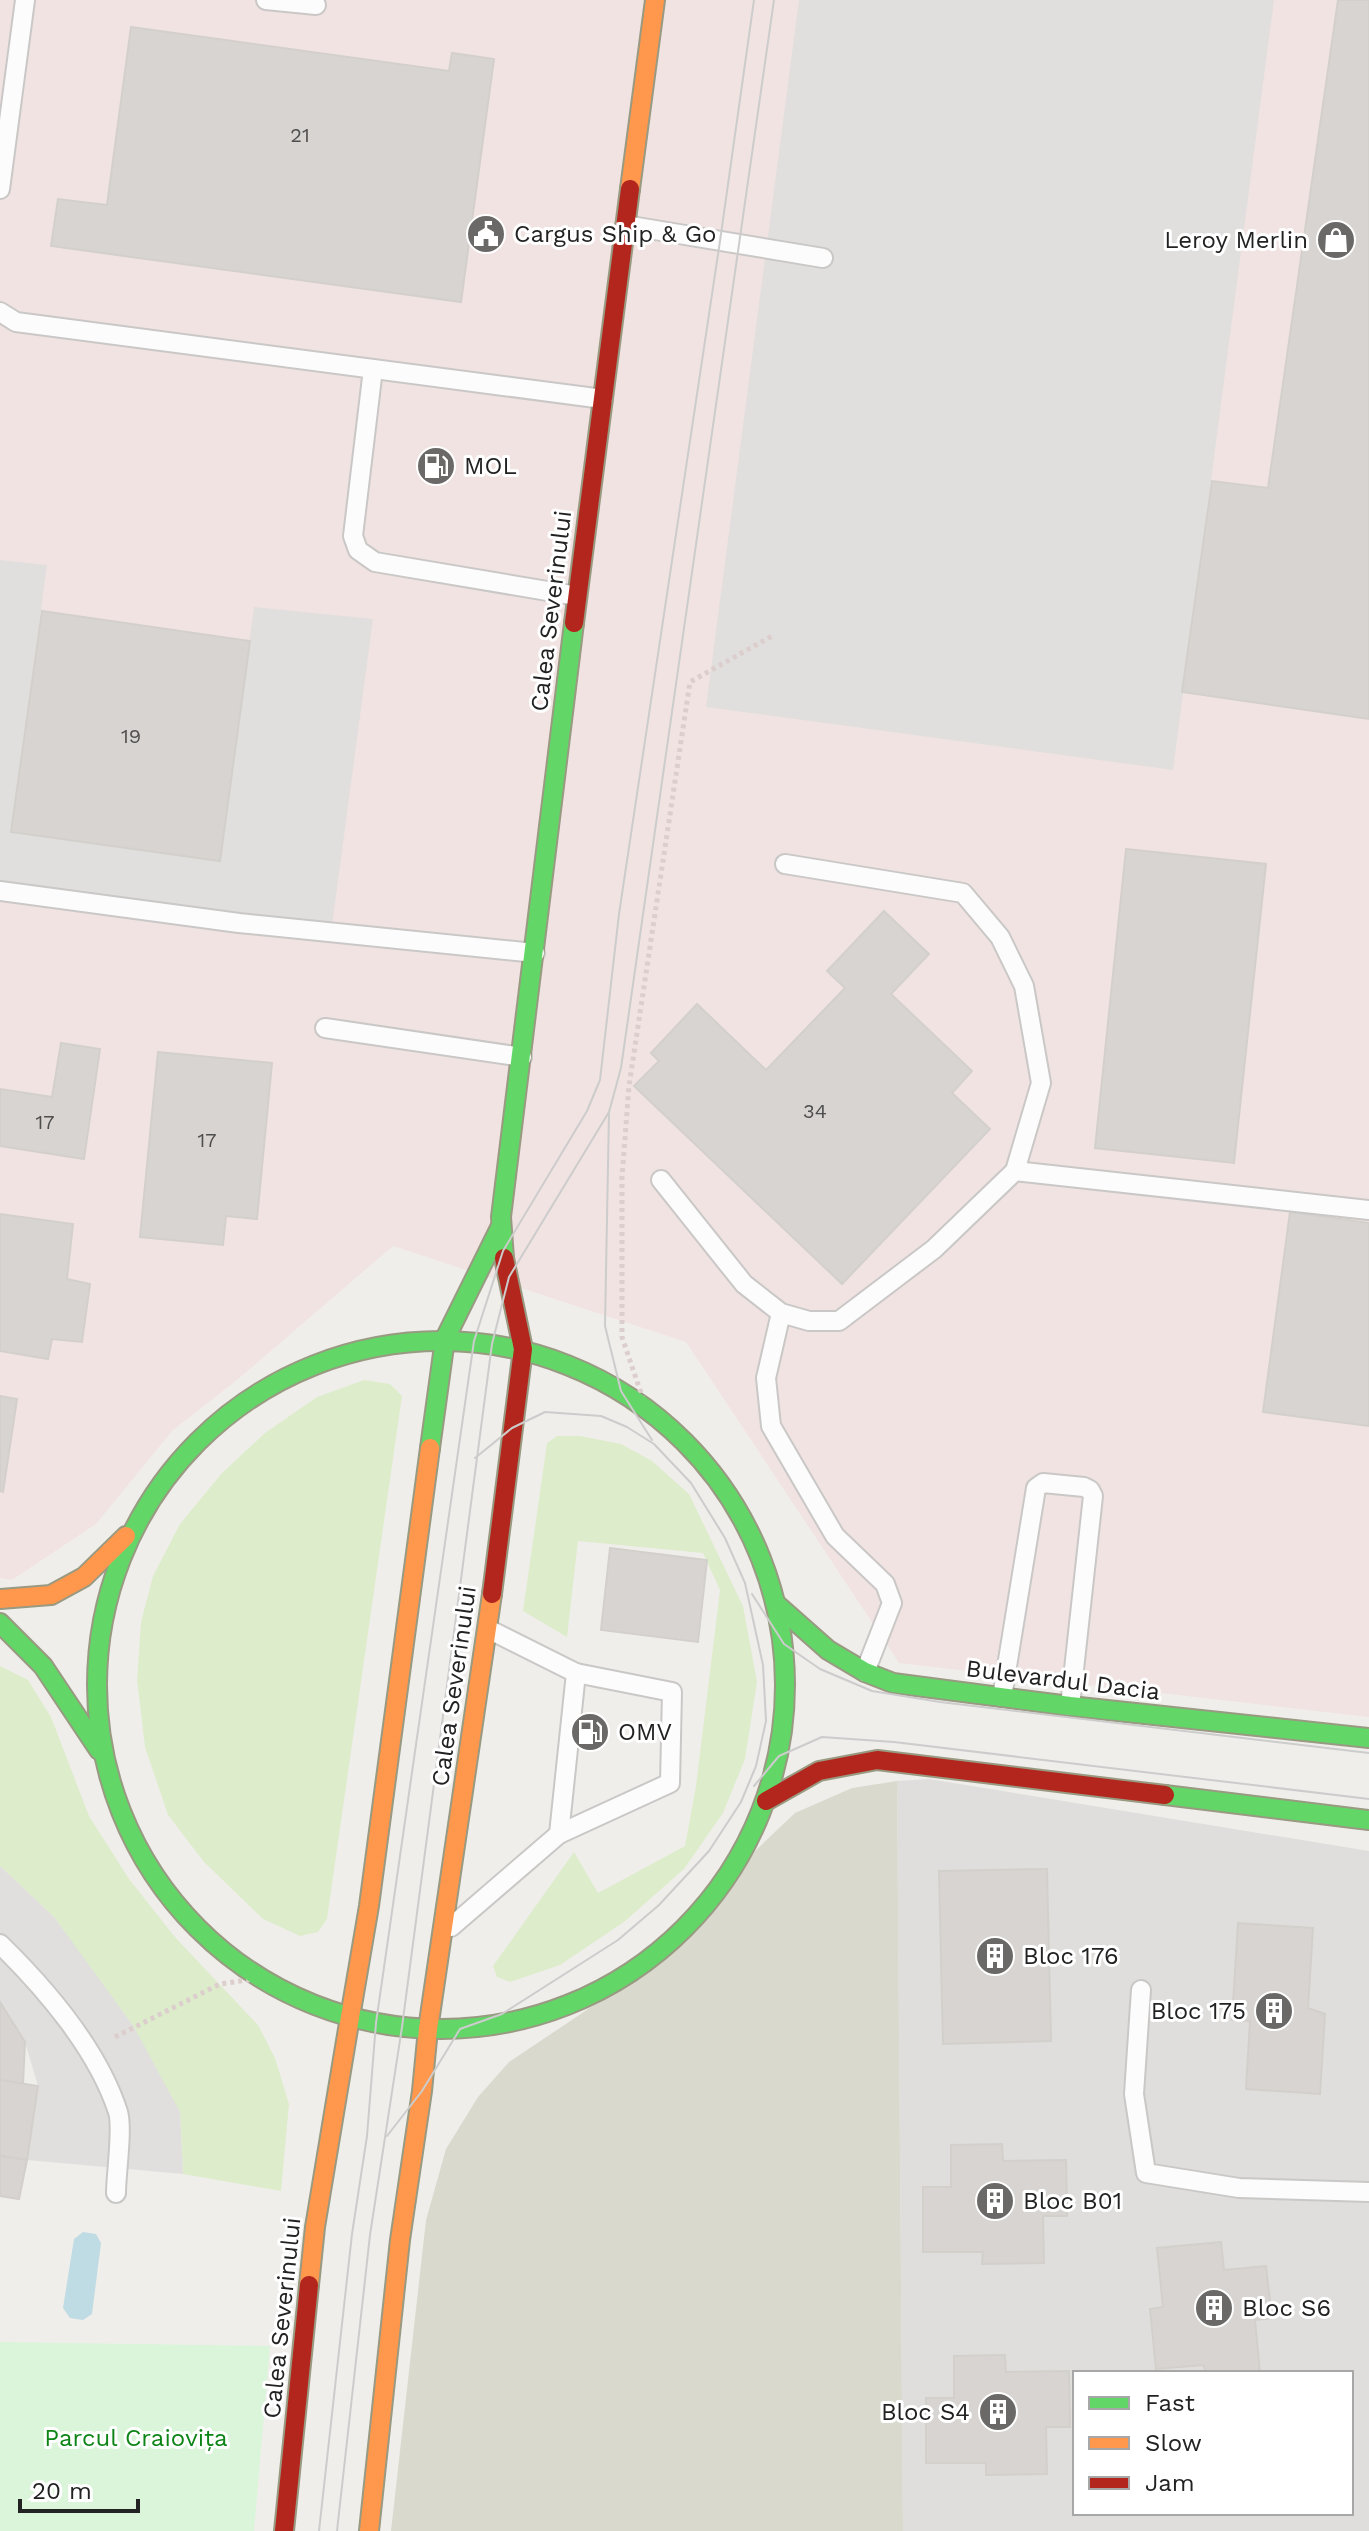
<svg xmlns="http://www.w3.org/2000/svg" width="1369" height="2531" font-family="'Work Sans',sans-serif">
<style>
.residential{fill:#dfdedc;fill-rule:evenodd}
.commercial{fill:#f1e3e1}
.construction{fill:#d9d9cd}
.grass{fill:#ddeccb}
.park{fill:#daf5da}
.parking{fill:#e0dfde}
.water{fill:#bfdbe3}
.building{fill:#d7d4d2;stroke:#d3d0cc;stroke-width:2}
.lines{fill:none;stroke-linecap:round;stroke-linejoin:round}
.lane-casing{stroke:#c9c8c7;stroke-width:22}
.fast-casing{stroke:#999a82;stroke-width:22}
.slow-casing{stroke:#999a82;stroke-width:22}
.jam-casing{stroke:#999a82;stroke-width:22}
.path{stroke:#dccecd;stroke-width:5;stroke-dasharray:4 4;stroke-linecap:butt}
.lane{stroke:#fdfcfc;stroke-width:18}
.fast{stroke:#63d668;stroke-width:18}
.slow{stroke:#ff974d;stroke-width:18}
.jam{stroke:#b3261e;stroke-width:18}
.tram{stroke:#ccc;stroke-width:2}
.labels{text-anchor:middle;dominant-baseline:central;stroke-width:6;stroke-linejoin:round;paint-order:stroke}
.number-label{font-size:20px;fill:#4f4e4e}
.poi-label{font-size:24px;fill:#222;stroke:#fff;text-anchor:start}
.street-label{font-size:24px;fill:#222;stroke:#fff}
.park-label{font-size:24px;fill:#0c8416;stroke:#fff}
</style>
<rect width="100%" height="100%" fill="#f0eeeb"/>
<path class="residential" d="M929 1779 1369 1851V2531H903L897 1781ZM1075 2373H1351V2513H1075Z"/>
<polygon class="commercial" points="0,0 1369,0 1369,1717 899,1663 686,1342 393,1246 237,1380 173,1430 96,1524 12,1580 0,1578"/>
<polygon class="construction" points="897,1781 903,2531 391,2531 426,2220 446,2149 478,2097 509,2062 639,1975 715,1889 795,1813 852,1788"/>
<g class="grass">
<polygon points="364,1380 390,1384 402,1396 327,1919 318,1932 300,1936 263,1919 204,1862 168,1815 145,1747 137,1680 141,1622 153,1576 180,1524 222,1473 265,1433 317,1397"/>
<polygon points="557,1436 580,1436 621,1444 652,1461 689,1494 743,1606 757,1682 745,1759 723,1813 684,1869 624,1922 560,1965 510,1982 497,1977 493,1966 574,1852 598,1893 685,1846 696,1786 720,1590 703,1553 578,1541 567,1637 523,1611 547,1443"/>
<polygon points="0,1666 28,1680 51,1717 89,1816 129,1879 175,1937 258,2025 275,2058 289,2104 281,2191 183,2174 180,2112 54,1917 0,1866"/>
</g>
<polygon class="park" points="0,2342 270,2346 254,2531 0,2531"/>
<g class="parking">
<polygon points="799,0 1274,0 1173,770 706,707"/>
<polygon points="0,560 47,565 11,831 220,861 254,607 373,619 331,933 0,888"/>
<polygon points="0,1866 54,1917 134,2027 180,2112 183,2174 27,2160 38,2086 25,2042 0,2002"/>
</g>
<polygon class="water" points="83,2232 96,2234 101,2243 92,2314 83,2320 70,2318 63,2308 74,2239"/>
<g class="building">
<polygon points="1338,0 1369,0 1369,719 1182,692 1212,481 1268,488"/>
<polygon points="131,27 449,71 452,53 494,59 461,302 51,246 58,199 107,205"/>
<polygon points="42,611 250,641 220,861 11,832"/>
<polygon points="1126,849 1266,864 1234,1163 1095,1148"/>
<polygon points="884,911 929,954 891,994 972,1071 952,1093 990,1129 842,1284 634,1086 659,1061 651,1053 697,1004 766,1070 845,988 827,971"/>
<polygon points="61,1043 100,1049 84,1159 0,1146 0,1089 52,1097"/>
<polygon points="158,1052 272,1063 257,1219 226,1216 223,1245 140,1237"/>
<polygon points="1290,1212 1369,1223 1369,1426 1263,1412"/>
<polygon points="0,1214 73,1224 67,1279 90,1284 82,1342 52,1339 48,1359 0,1351"/>
<polygon points="0,1396 17,1399 3,1492 0,1491"/>
<polygon points="610,1548 707,1560 698,1642 601,1630"/>
<polygon points="1047,1869 1051,2041 943,2044 939,1871"/>
<polygon points="1238,1923 1313,1928 1308,2008 1325,2014 1320,2094 1246,2089 1250,2021 1232,2020"/>
<polygon points="0,2002 25,2042 23,2084 0,2080"/>
<polygon points="0,2080 38,2086 27,2160 0,2156"/>
<polygon points="1002,2144 1003,2161 1066,2160 1067,2216 1043,2216 1044,2263 982,2264 983,2252 923,2252 923,2187 951,2187 951,2145"/>
<polygon points="0,2156 27,2160 19,2199 0,2196"/>
<polygon points="1221,2242 1224,2270 1266,2266 1272,2318 1255,2320 1260,2373 1205,2373 1204,2365 1156,2369 1150,2309 1163,2307 1157,2248"/>
<polygon points="1005,2355 1006,2372 1069,2371 1070,2427 1046,2427 1047,2474 986,2475 986,2463 926,2463 926,2398 954,2398 954,2356"/>
</g>
<g class="lines">
<g class="lane-casing">
<g id="lane">
<polyline points="266,0 316,5"/>
<polyline points="0,189 25,0"/>
<polyline points="625,225 823,258"/>
<polyline points="0,312 16,322 603,399"/>
<polyline points="373,369 353,536 358,550 375,562 577,596"/>
<polyline points="0,891 239,923 535,953"/>
<polyline points="325,1028 522,1057"/>
<polyline points="1015,1171 1369,1210"/>
<polyline points="661,1180 744,1284 781,1313 809,1321 839,1321 934,1249 1015,1171 1041,1083 1024,986 1000,937 963,893 785,864"/>
<polyline points="781,1313 766,1378 771,1426 835,1536 885,1584 892,1603 865,1672"/>
<polyline points="1002,1697 1036,1488 1043,1483 1084,1487 1090,1490 1093,1496 1070,1706"/>
<polyline points="559,1834 670,1783 672,1692 576,1673"/>
<polyline points="451,1927 559,1834 576,1673 488,1629"/>
<path d="M0 1944C45 1988 98 2050 118 2112 123 2128 116 2174 116 2193"/>
<polyline points="1141,1990 1134,2094 1146,2173 1239,2188 1369,2192"/>
</g>
</g>
<g class="fast-casing">
<g id="fast">
<polyline points="504,1258 501,1217 574,623"/>
<circle cx="441" cy="1685" r="344"/>
<polyline points="430,1448 445,1339 500,1228"/>
<polyline points="776,1604 828,1650 865,1672 893,1683 1070,1706 1369,1738"/>
<polyline points="0,1623 43,1666 99,1750"/>
<polyline points="1165,1795 1369,1820"/>
</g>
</g>
<g class="slow-casing">
<g id="slow">
<polyline points="630,189 655,0"/>
<polyline points="0,1599 51,1595 84,1577 126,1536"/>
<polyline points="350,2017 369,1906 430,1448"/>
<polyline points="428,2029 492,1594"/>
<polyline points="309,2285 315,2227 350,2017"/>
<polyline points="369,2531 400,2240 422,2091 428,2029"/>
</g>
</g>
<g class="jam-casing">
<g id="jam">
<polyline points="574,623 630,189"/>
<polyline points="492,1594 523,1349 504,1258"/>
<polyline points="766,1801 819,1771 877,1760 1165,1795"/>
<polyline points="284,2531 309,2285"/>
</g>
</g>
<g class="path">
<polyline points="646,1408 622,1337 622,1177 629,1086 690,682 772,636"/>
<polyline points="115,2037 220,1984 261,1978"/>
</g>
<use href="#lane" class="lane"/>
<use href="#fast" class="fast"/>
<use href="#slow" class="slow"/>
<use href="#jam" class="jam"/>
<g class="tram">
<polyline points="609,1112 605,1326 621,1391 652,1440"/>
<polyline points="752,1594 784,1644 820,1669 872,1691 940,1702 1369,1753"/>
<polyline points="754,1786 779,1756 822,1737 894,1742 1369,1799"/>
<polyline points="387,2136 422,2091 460,2029 502,2014 618,1940 659,1905 709,1851 741,1802 756,1766 766,1721 763,1665 745,1583 725,1538 691,1483 654,1444 627,1427 601,1416 545,1412 512,1428 475,1458"/>
<polyline points="319,2531 352,2234 367,2136 376,2023 474,1341 503,1251 587,1111 600,1080 619,914 720,241 754,0"/>
<polyline points="337,2531 370,2235 402,2027 492,1344 509,1277 609,1112 621,1068 774,0"/>
</g>
</g>
<defs>
<g id="civic-disc" transform="scale(2)"><circle r="9.5" fill="#6a6968" stroke="#fff"/><path d="M-.6-6.5H3V-4.5H.6V-3L4-1V1h2V6H-6V1h2V-1L-.6-3ZM-1.2 2.5V6h2.4V2.5Z" fill="#fff"/></g>
<g id="shop-disc" transform="scale(2)"><circle r="9.5" fill="#6a6968" stroke="#fff"/><path d="M-5-2.5h2.3a2.7 3.5 0 0 1 5.4 0H5L5.5 6h-11ZM-1.5-2.5h3a1.5 2.3 0 0 0-3 0Z" fill="#fff"/></g>
<g id="fuel-disc" transform="scale(2)"><circle r="9.5" fill="#6a6968" stroke="#fff"/><path d="M-5.5-6h7V0h2V4h1.3V-2.5L3-4.5l.8-.8L6-3V5H2.5V1h-1V6h-7ZM-4.2-4.7v3.2H.2V-4.7Z" fill="#fff"/></g>
<g id="building-disc" transform="scale(2)"><circle r="9.5" fill="#6a6968" stroke="#fff"/><path d="M-4-6H4V6H1V3H-1V6H-4ZM-2.5-4.3h1.7v1.8h-1.7ZM.8-4.3h1.7v1.8H.8ZM-2.5-1h1.7V.8h-1.7ZM.8-1h1.7V.8H.8Z" fill="#fff"/></g>
</defs>
<g fill-rule="evenodd">
<use href="#civic-disc" x="486" y="234"/>
<use href="#shop-disc" x="1336" y="240"/>
<use href="#fuel-disc" x="436" y="466"/>
<use href="#fuel-disc" x="590" y="1732"/>
<use href="#building-disc" x="995" y="1956"/>
<use href="#building-disc" x="1274" y="2011"/>
<use href="#building-disc" x="995" y="2201"/>
<use href="#building-disc" x="1214" y="2308"/>
<use href="#building-disc" x="998" y="2412"/>
</g>
<g class="labels">
<g class="number-label">
<text x="300" y="135">21</text>
<text x="131" y="736">19</text>
<text x="815" y="1111">34</text>
<text x="45" y="1122">17</text>
<text x="207" y="1140">17</text>
</g>
<g class="poi-label">
<text x="514" y="234">Cargus Ship &amp; Go</text>
<text x="1308" y="240" text-anchor="end">Leroy Merlin</text>
<text x="464" y="466">MOL</text>
<text x="618" y="1732">OMV</text>
<text x="1023" y="1956">Bloc 176</text>
<text x="1246" y="2011" text-anchor="end">Bloc 175</text>
<text x="1023" y="2201">Bloc B01</text>
<text x="1242" y="2308">Bloc S6</text>
<text x="970" y="2412" text-anchor="end">Bloc S4</text>
</g>
<g class="street-label">
<text transform="translate(551 611) rotate(-83)">Calea Severinului</text>
<text transform="translate(1063 1680) rotate(7)">Bulevardul Dacia</text>
<text transform="translate(454 1686) rotate(-82)">Calea Severinului</text>
<text transform="translate(282 2318) rotate(-84)">Calea Severinului</text>
</g>
<g class="park-label">
<text x="136" y="2438">Parcul Craiovița</text>
</g>
</g>
<rect x="1073" y="2371" width="280" height="144" fill="#ffffff" stroke="#a7a7a7" stroke-width="2"/>
<rect x="1089" y="2397" width="40" height="12" fill="#63d668" stroke="#a7a7a7" stroke-width="2"/>
<text x="1145" y="2411" font-size="24" fill="#222222">Fast</text>
<rect x="1089" y="2437" width="40" height="12" fill="#ff974d" stroke="#a7a7a7" stroke-width="2"/>
<text x="1145" y="2451" font-size="24" fill="#222222">Slow</text>
<rect x="1089" y="2477" width="40" height="12" fill="#b3261e" stroke="#a7a7a7" stroke-width="2"/>
<text x="1145" y="2491" font-size="24" fill="#222222">Jam</text>
<path d="M20 2499v12h118v-12" fill="none" stroke="#222222" stroke-width="4"/>
<text x="32" y="2499" font-size="24" fill="#222222" stroke="#ffffff" stroke-width="6" paint-order="stroke">20 m</text>
</svg>
